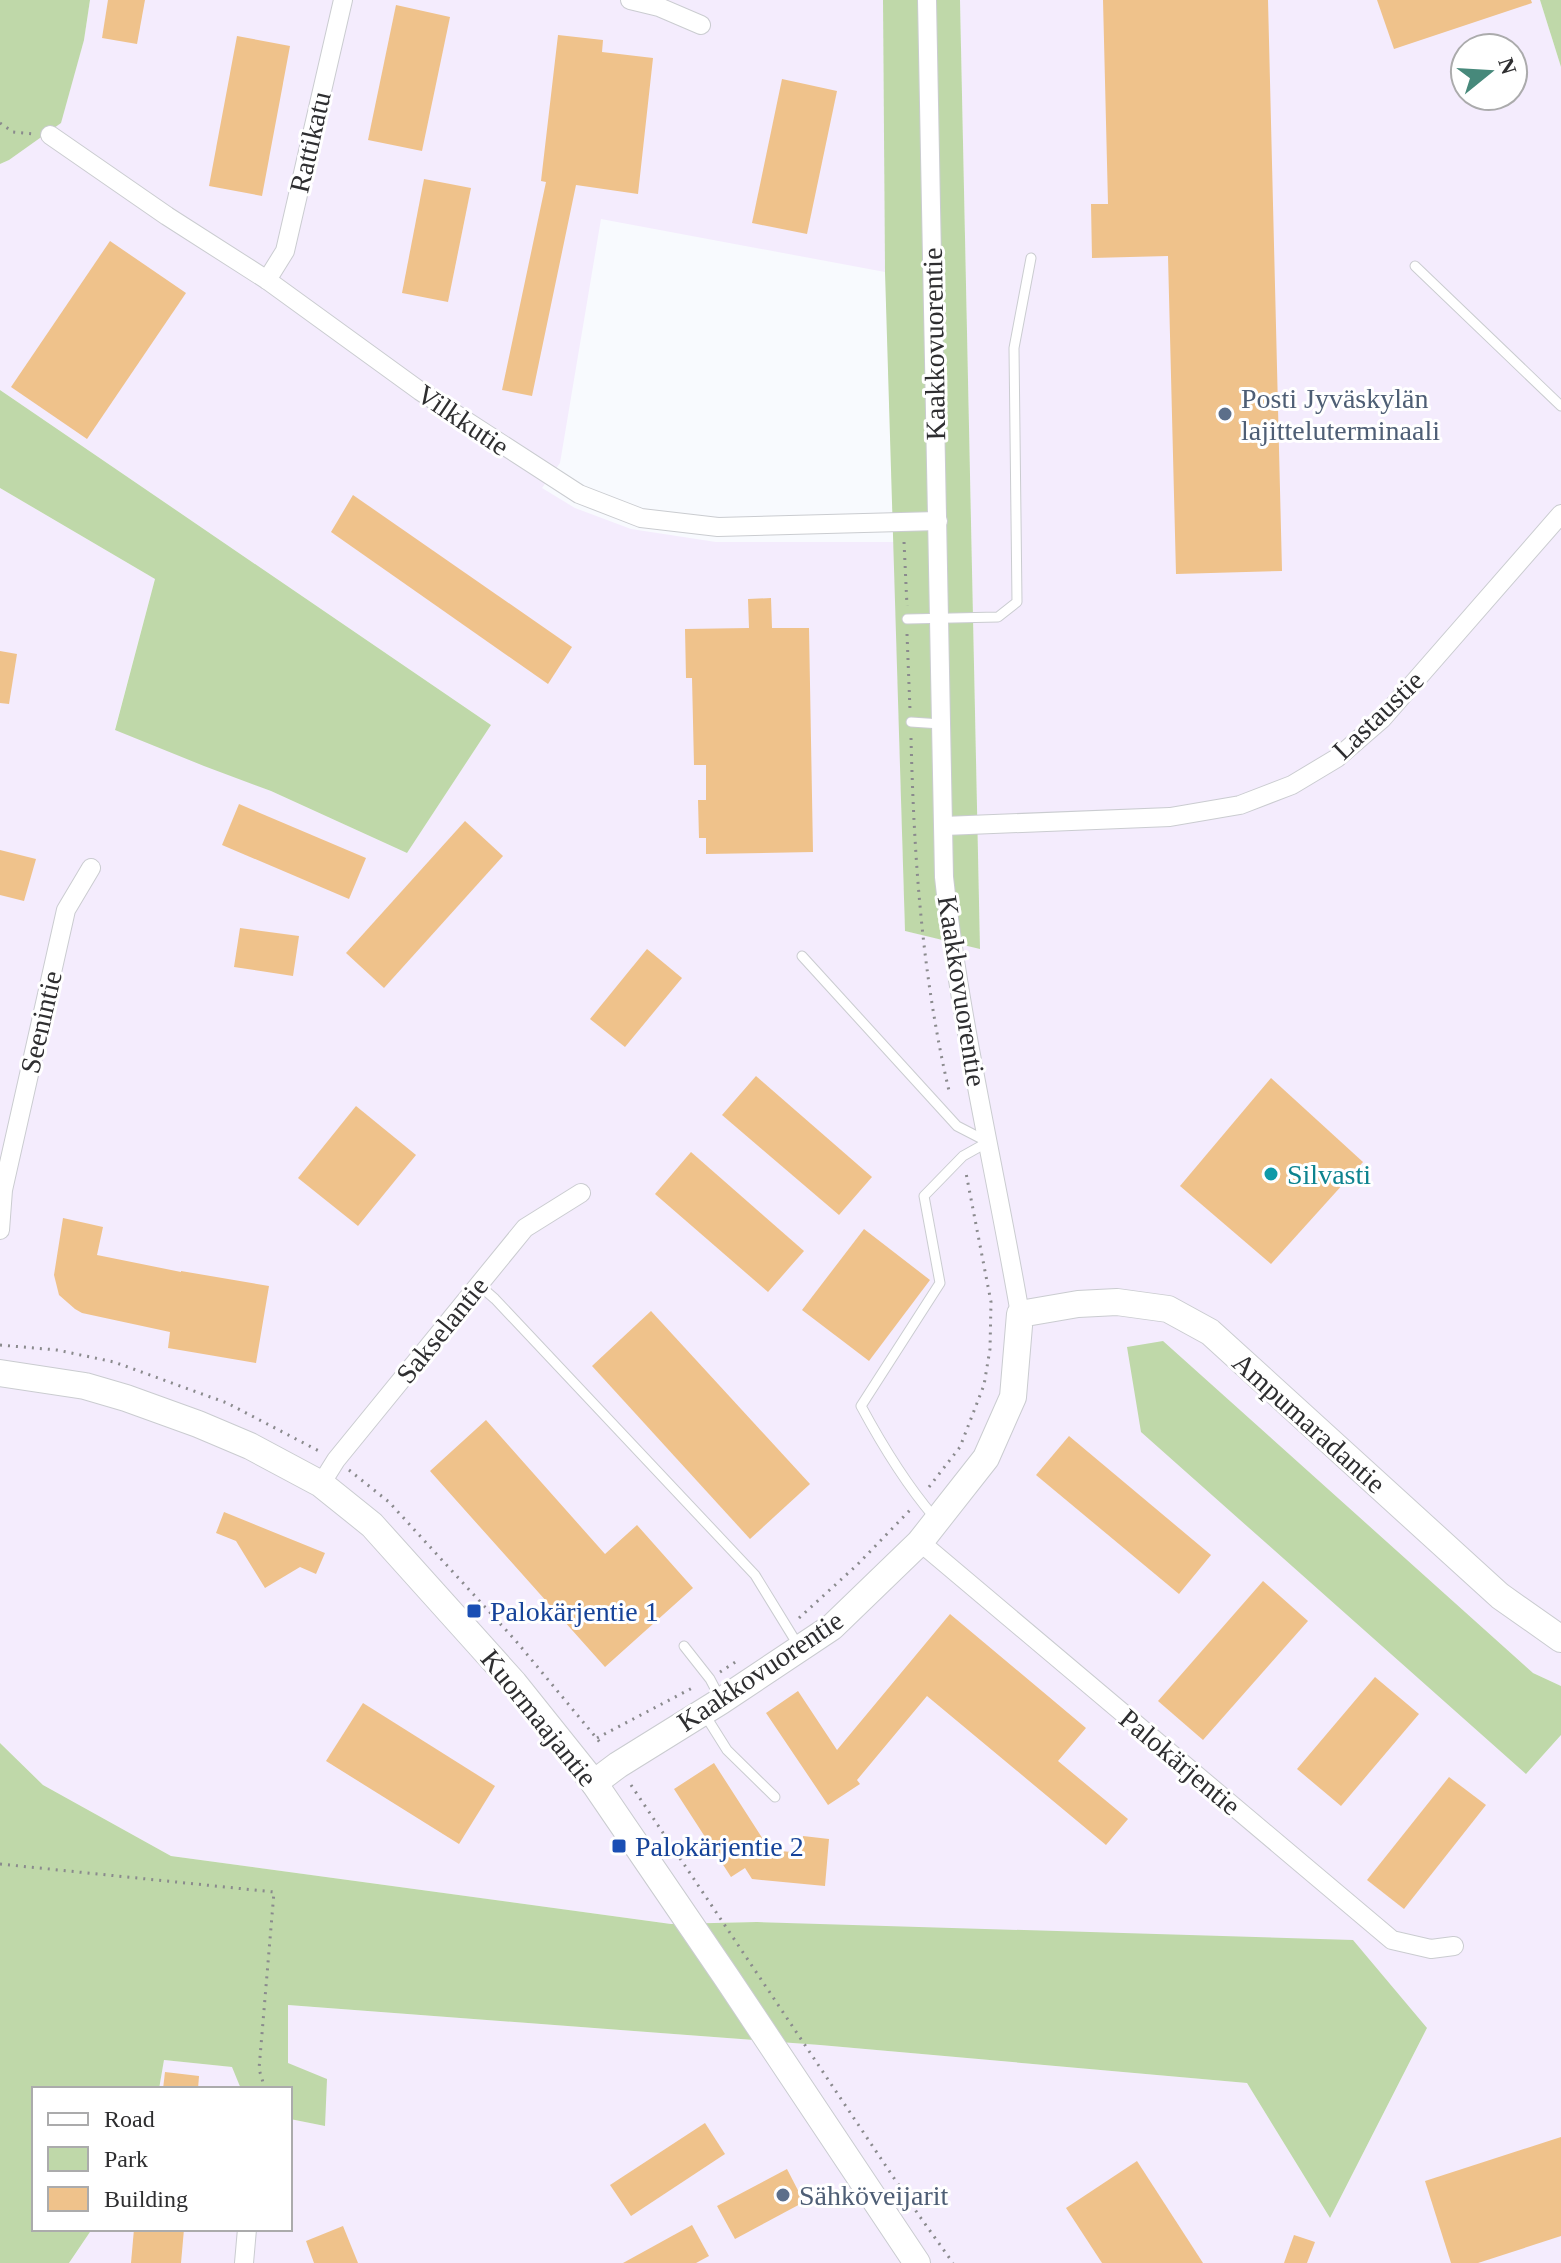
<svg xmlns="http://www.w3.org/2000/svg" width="1561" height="2263" font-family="'Times New Roman',serif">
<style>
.industrial{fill:#f4ecfd;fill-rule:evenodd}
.green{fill:#bfd8a9}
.building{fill:#efc28b}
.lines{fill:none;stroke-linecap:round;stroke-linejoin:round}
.lane-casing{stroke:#caccd0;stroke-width:11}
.street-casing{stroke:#caccd0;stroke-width:20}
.secondary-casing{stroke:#caccd0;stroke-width:28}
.path{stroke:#8a8a8d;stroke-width:3;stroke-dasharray:2 6;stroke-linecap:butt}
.lane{stroke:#fff;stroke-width:9}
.street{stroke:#fff;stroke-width:18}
.secondary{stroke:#fff;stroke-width:26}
.service-dot{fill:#5c6f8a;stroke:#fff;stroke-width:3}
.culture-dot{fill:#0f9aa8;stroke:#fff;stroke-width:3}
.transit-dot{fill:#1a4fb4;stroke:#fff;stroke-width:3}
.labels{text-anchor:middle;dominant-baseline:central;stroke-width:6;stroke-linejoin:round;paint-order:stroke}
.street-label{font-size:28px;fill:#2e2e30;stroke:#fff}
.service-label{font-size:28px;fill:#4e5e75;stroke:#fff;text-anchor:start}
.culture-label{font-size:28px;fill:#0d838f;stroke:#fff;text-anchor:start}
.transit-label{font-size:28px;fill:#164399;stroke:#fff;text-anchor:start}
</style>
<rect width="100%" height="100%" fill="#f8fafe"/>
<g class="industrial">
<path d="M90 0H883L885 272 601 219 560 463 542 488 575 508 631 529 716 542H894L905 931 980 948 960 0H1540L1561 67V1686L1533 1673 1527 1773 1561 1735V2263H69L92 2229H290V2119L325 2126 288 2063 287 2005 820 2045 1247 2083 1330 2218 1427 2028 823 1925 757 1922 671 1924 171 1856 43 1785 0 1743V488L155 579 115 729 271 791 407 853 491 725 0 390V164L9 160 84 40ZM1465 48H1513V96H1465Z"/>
<polygon points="164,2060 233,2067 241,2089 159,2089"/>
</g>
<g class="green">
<polygon points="0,0 90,0 84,40 61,123 9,160 0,164"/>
<polygon points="883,0 960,0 980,949 905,931 885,272"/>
<polygon points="1540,0 1561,0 1561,67"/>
<polygon points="0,390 491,725 407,853 271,791 204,766 115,730 155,579 0,488"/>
<polygon points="1163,1341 1533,1673 1561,1686 1561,1735 1526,1774 1141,1432 1127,1347"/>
<polygon points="0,1743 43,1785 171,1856 671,1924 757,1922 1353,1940 1427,2028 1330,2218 1247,2083 820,2045 288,2005 288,2063 327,2079 325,2126 290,2119 290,2089 241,2089 232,2067 164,2060 159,2089 34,2089 34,2229 92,2229 69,2263 0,2263"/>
</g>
<g class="building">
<polygon points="108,0 145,0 137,44 102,38"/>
<polygon points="1103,0 1268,0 1282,571 1176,574 1168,256 1092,258 1091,204 1108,204"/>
<polygon points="1377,0 1531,0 1532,3 1394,49"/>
<polygon points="396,5 450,17 422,151 368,140"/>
<polygon points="558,35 603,40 602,52 653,58 638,194 576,185 532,396 502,390 546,182 541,181"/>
<polygon points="237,36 290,46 262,196 209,186"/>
<polygon points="782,79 837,91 807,234 752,223"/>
<polygon points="424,179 471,188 448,302 402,293"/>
<polygon points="110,241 186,293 87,439 11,387"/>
<polygon points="353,495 572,647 548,684 331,532"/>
<polygon points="771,598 772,628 809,628 813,852 706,854 706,838 699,838 698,800 706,800 706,765 694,765 692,678 686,678 685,629 749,628 748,599"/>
<polygon points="0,651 17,654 9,704 0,703"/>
<polygon points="239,804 366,858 349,899 222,845"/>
<polygon points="465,821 503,856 384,988 346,953"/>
<polygon points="0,850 36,859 24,901 0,895"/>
<polygon points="240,928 299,936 293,976 234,967"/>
<polygon points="647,949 682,978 625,1047 590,1019"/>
<polygon points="756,1076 872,1177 839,1215 722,1115"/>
<polygon points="1271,1078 1363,1162 1271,1264 1180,1186"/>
<polygon points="356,1106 416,1155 358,1226 298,1178"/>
<polygon points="691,1152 804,1251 768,1292 655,1194"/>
<polygon points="63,1218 103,1227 97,1255 181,1272 181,1271 269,1286 256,1363 168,1348 170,1332 82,1313 75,1309 59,1295 54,1275"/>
<polygon points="864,1229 930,1280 869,1361 802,1310"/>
<polygon points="651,1311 810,1484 750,1539 592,1366"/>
<polygon points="486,1420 605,1554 637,1525 693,1588 605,1667 430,1471"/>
<polygon points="1069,1436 1211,1555 1179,1594 1036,1475"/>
<polygon points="224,1512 325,1553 316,1574 300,1567 265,1588 236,1541 216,1533"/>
<polygon points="1263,1581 1308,1621 1203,1740 1158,1701"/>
<polygon points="950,1614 1086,1728 1058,1761 1128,1819 1106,1845 927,1696 857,1780 860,1784 828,1805 766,1713 798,1691 837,1750"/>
<polygon points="1375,1677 1419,1714 1341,1806 1297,1769"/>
<polygon points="363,1703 495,1786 459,1844 326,1761"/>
<polygon points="714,1763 770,1850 802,1853 803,1836 829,1839 825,1886 752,1879 745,1868 731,1877 674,1789"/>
<polygon points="1449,1777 1486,1805 1404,1909 1367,1880"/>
<polygon points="165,2072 199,2076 198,2089 163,2089"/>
<polygon points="705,2123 725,2154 631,2216 610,2185"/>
<polygon points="1561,2137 1561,2236 1478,2263 1451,2263 1425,2181"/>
<polygon points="1137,2161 1203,2263 1102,2263 1066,2208"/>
<polygon points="787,2169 804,2202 735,2239 717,2206"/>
<polygon points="692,2225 709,2256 696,2263 623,2263"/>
<polygon points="343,2226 358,2263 314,2263 306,2241"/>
<polygon points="134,2229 184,2229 181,2263 131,2263"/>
<polygon points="1294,2235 1315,2242 1307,2263 1284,2263"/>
</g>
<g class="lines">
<g class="lane-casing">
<g id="lane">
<polyline points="1415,266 1561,406"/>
<polyline points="907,619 998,617 1017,602 1014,348 1031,258"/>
<polyline points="911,722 941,724"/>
<polyline points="802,956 957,1126 988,1142"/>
<polyline points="479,1285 495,1299 755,1575 798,1645"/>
<path d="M934 1517C905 1483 882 1445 861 1406L940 1283 924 1196 963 1156 988 1142"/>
<polyline points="684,1646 710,1679 720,1698"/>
<polyline points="705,1715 727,1750 775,1797"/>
</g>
</g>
<g class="street-casing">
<g id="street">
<polyline points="630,0 659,7 701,25"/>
<path d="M927 0 944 877C960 1024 995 1168 1020 1314"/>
<polyline points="50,135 167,216 267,280 420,391 579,494 641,518 718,527 938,521"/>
<polyline points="267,280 285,251 343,0"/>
<polyline points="944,826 1170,817 1240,805 1292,785 1337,758 1382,719 1561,514"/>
<polyline points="0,1230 3,1190 66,910 91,868"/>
<polyline points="321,1484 336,1460 525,1228 581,1193"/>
<polyline points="920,1542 1392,1940 1431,1949 1454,1946"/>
<polyline points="244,2263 247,2229"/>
</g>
</g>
<g class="secondary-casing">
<g id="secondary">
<polyline points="0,1373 85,1386 126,1398 198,1424 250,1446 321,1484 372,1525 514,1683 594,1783 727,1978 917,2263"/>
<polyline points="594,1783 618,1765 721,1701 832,1627 920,1542 986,1458 1013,1397 1020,1314 1078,1304 1117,1302 1168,1309 1210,1332 1500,1596 1561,1639"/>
</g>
</g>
<g class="path">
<polyline points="0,123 13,132 34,134"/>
<polyline points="904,542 907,606"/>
<polyline points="907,634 910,710"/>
<path d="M911 738C914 858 922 978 950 1095"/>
<polyline points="0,1345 57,1350 114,1362 227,1403 319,1451"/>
<polyline points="349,1470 389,1502 516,1641 603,1746"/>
<polyline points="929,1487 960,1447 984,1385 990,1349 991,1302 966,1173"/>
<polyline points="799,1618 857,1565 911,1509"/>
<polyline points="720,1672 737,1661"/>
<polyline points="597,1738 696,1686"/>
<polyline points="631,1785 918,2214 953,2263"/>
<polyline points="0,1864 274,1892 259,2069 265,2089"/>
</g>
<use href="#lane" class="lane"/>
<use href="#street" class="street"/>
<use href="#secondary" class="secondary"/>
</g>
<g class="service-dot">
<circle cx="1225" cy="414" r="8"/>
<circle cx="783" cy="2195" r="8"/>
</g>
<circle class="culture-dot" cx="1271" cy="1174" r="8"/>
<g class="transit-dot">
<rect x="466" y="1603" width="16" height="16" rx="4"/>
<rect x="611" y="1838" width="16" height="16" rx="4"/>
</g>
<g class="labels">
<g class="street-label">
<text transform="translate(310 142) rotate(-77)">Rattikatu</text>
<text transform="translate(934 344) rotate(-91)">Kaakkovuorentie</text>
<text transform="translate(463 420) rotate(34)">Vilkkutie</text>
<text transform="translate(1378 715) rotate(-44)">Lastaustie</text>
<text transform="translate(962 991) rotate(81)">Kaakkovuorentie</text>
<text transform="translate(41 1022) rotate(-77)">Seenintie</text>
<text transform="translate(442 1330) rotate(-51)">Sakselantie</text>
<text transform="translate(1309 1423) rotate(42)">Ampumaradantie</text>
<text transform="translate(760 1671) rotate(-34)">Kaakkovuorentie</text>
<text transform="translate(539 1718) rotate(51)">Kuormaajantie</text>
<text transform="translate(1180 1762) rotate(40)">Palokärjentie</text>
</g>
<g class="service-label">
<text x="1241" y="398">Posti Jyväskylän<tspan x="1241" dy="32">lajitteluterminaali</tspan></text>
<text x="799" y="2195">Sähköveijarit</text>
</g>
<g class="culture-label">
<text x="1287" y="1174">Silvasti</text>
</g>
<g class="transit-label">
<text x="490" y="1611">Palokärjentie 1</text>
<text x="635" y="1846">Palokärjentie 2</text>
</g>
</g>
<rect x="32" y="2087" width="260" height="144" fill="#ffffff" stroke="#ababac" stroke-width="2"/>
<rect x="48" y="2113" width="40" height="12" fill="#ffffff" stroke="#ababac" stroke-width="2"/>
<text x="104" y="2127" font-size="24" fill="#2e2e30">Road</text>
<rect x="48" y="2147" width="40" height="24" fill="#bfd8a9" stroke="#ababac" stroke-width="2"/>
<text x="104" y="2167" font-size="24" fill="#2e2e30">Park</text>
<rect x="48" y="2187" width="40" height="24" fill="#efc28b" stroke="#ababac" stroke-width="2"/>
<text x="104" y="2207" font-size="24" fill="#2e2e30">Building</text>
<g transform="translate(1489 72) rotate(72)"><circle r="38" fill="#ffffff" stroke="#ababac" stroke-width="2"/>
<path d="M0-6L14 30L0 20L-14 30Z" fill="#47897b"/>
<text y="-12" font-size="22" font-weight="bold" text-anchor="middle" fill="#2e2e30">N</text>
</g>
</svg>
